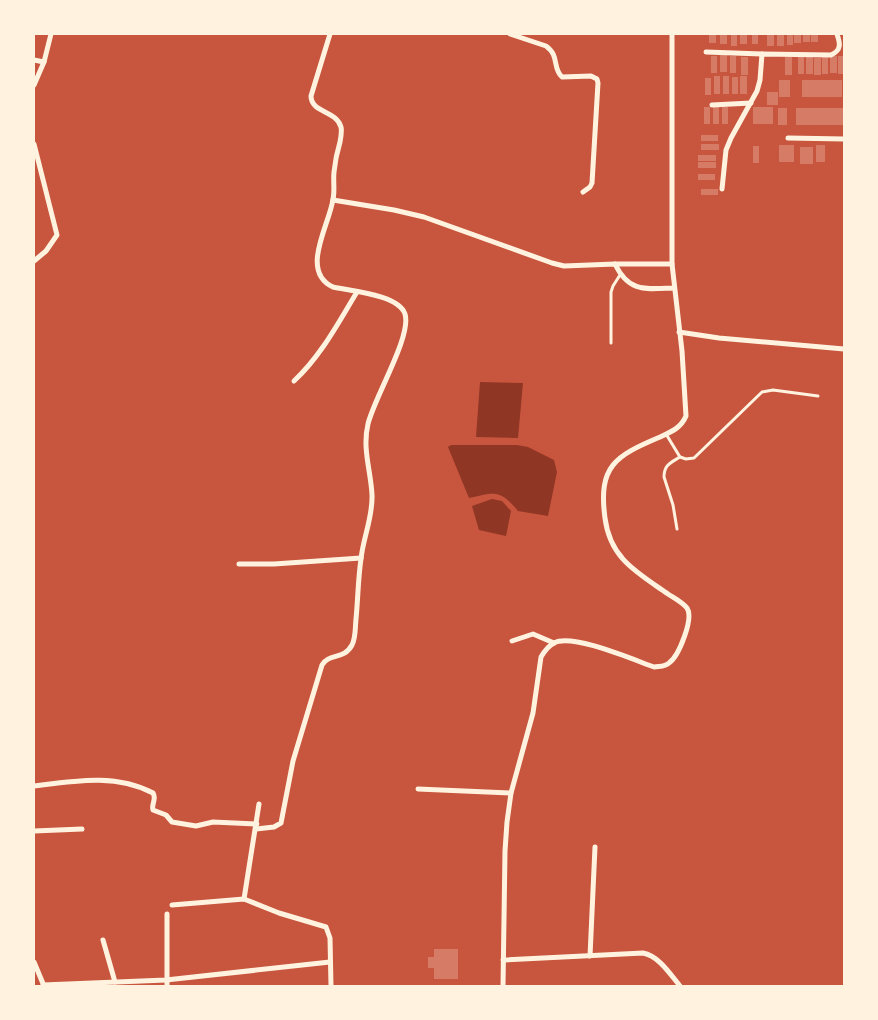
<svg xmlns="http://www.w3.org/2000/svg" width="878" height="1020" font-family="'Playfair Display',serif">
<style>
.water{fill:#8f3625}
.building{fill:#d67c66}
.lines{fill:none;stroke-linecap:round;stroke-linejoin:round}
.service{stroke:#fff3e0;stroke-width:3}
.minor{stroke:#fff3e0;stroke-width:5}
</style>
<rect width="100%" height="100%" fill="#c8553d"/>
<g class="water">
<polygon points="480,382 523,383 518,438 476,437"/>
<path d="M451 445H517L528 447 554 460 557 472 548 516 518 511C500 489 495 492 469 498L448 447Z"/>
<polygon points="492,499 502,501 511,511 506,536 479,530 472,506"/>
</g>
<g class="building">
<rect x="709" y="34" width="7" height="9"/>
<rect x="720" y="34" width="7" height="10"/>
<rect x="731" y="34" width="6" height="12"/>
<rect x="740" y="34" width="7" height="10"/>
<rect x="752" y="34" width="6" height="10"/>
<rect x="767" y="34" width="7" height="12"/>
<rect x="777" y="34" width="7" height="12"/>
<rect x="787" y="34" width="6" height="11"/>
<rect x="794" y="34" width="7" height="9"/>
<rect x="803" y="34" width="7" height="8"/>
<rect x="811" y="34" width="7" height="8"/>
<rect x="720" y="55" width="7" height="17"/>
<rect x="711" y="56" width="6" height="17"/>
<rect x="730" y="56" width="6" height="17"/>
<rect x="830" y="56" width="7" height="17"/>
<rect x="838" y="56" width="6" height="18"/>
<rect x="741" y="57" width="7" height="18"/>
<rect x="785" y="57" width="7" height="18"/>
<rect x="798" y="57" width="6" height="17"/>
<rect x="806" y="57" width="7" height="17"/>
<rect x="822" y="57" width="6" height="17"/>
<rect x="814" y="58" width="7" height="17"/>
<rect x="714" y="76" width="6" height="18"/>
<rect x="723" y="76" width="6" height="18"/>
<rect x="740" y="76" width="7" height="18"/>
<rect x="732" y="77" width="6" height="17"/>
<rect x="705" y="78" width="6" height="17"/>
<rect x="779" y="80" width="11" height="17"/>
<rect x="802" y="80" width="40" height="17"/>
<rect x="767" y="92" width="11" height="13"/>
<rect x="704" y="107" width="6" height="17"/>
<rect x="713" y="107" width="6" height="17"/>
<rect x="722" y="107" width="6" height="17"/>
<rect x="753" y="107" width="20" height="17"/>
<rect x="778" y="108" width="9" height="17"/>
<rect x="796" y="108" width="48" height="17"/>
<rect x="701" y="135" width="17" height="6"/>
<rect x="701" y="144" width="18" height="6"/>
<rect x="779" y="145" width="15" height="17"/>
<rect x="816" y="145" width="9" height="17"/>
<rect x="753" y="146" width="6" height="17"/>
<rect x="800" y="147" width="13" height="17"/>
<rect x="698" y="155" width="18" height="6"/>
<rect x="698" y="162" width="18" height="6"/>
<rect x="698" y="174" width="17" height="6"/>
<rect x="701" y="189" width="17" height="6"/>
<polygon points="434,949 458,949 458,979 434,979 434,968 428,968 428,957 434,957"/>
</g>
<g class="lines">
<g class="service">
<polyline points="611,343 611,292 613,286 620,275"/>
<polyline points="666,434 680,457 686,459 694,458 762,392 773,390 818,396"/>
<path d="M677 529 673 505 664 477C664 465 670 463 680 457"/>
</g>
<g class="minor">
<path d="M510 34 546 46C560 56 552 68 562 77L591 76 597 79 598 83 592 183 590 187 583 192"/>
<polyline points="706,52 762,54"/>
<polyline points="34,60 44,62 51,34"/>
<polyline points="34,85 44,62"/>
<polyline points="712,105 751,103"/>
<polyline points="788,138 844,139"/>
<polyline points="34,144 57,235 46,251 34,261"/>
<path d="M722 189 726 150 731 138 757 91 760 80 762 54 831 55C842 50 840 43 837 34"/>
<path d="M333 200 394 210 424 217 552 263 564 266 615 264C629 293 646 289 674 288"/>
<polyline points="615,264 672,264"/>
<polyline points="679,332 719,338 844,349"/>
<path d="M294 381C321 356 338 323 357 292"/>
<polyline points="239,564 274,564 361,558"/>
<polyline points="512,641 533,634 554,643"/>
<path d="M34 786C73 781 116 773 153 793 157 799 151 804 153 810L166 815 172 822 196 826 213 822 257 824"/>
<polyline points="418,789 511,793"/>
<path d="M256 829 274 827 281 823 293 761 322 665C329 653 344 660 352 645 356 637 355 628 356 619 358 599 358 579 361 559 363 538 373 517 372 495 371 471 362 449 368 424 374 398 412 336 405 314 399 295 352 291 333 287 299 271 330 224 333 199 335 191 333 181 334 172 335 162 337 152 340 142 341 137 342 132 341 127 336 110 311 113 311 96L330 34"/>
<polyline points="34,831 82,829"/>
<polyline points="244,899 259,804"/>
<polyline points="172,905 244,899 279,913 326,927 330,938 331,986"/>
<polyline points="103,940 115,982"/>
<polyline points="590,956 595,847"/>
<path d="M503 960 643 953C659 956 670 974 680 986"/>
<polyline points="34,962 44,986"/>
<polyline points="43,985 166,980 330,962"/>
<polyline points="167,986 167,914"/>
<path d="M503 986 505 851 507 822 511 793 533 713 541 657C544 652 548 646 554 643 572 633 634 660 654 667 660 666 665 667 669 663 679 656 694 618 687 608 682 602 674 598 668 594 638 573 610 559 605 518 598 466 615 456 660 437 671 432 681 428 686 416L682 351 672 264V34"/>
</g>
</g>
<rect width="878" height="1020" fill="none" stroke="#fff3e0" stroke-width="70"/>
</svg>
